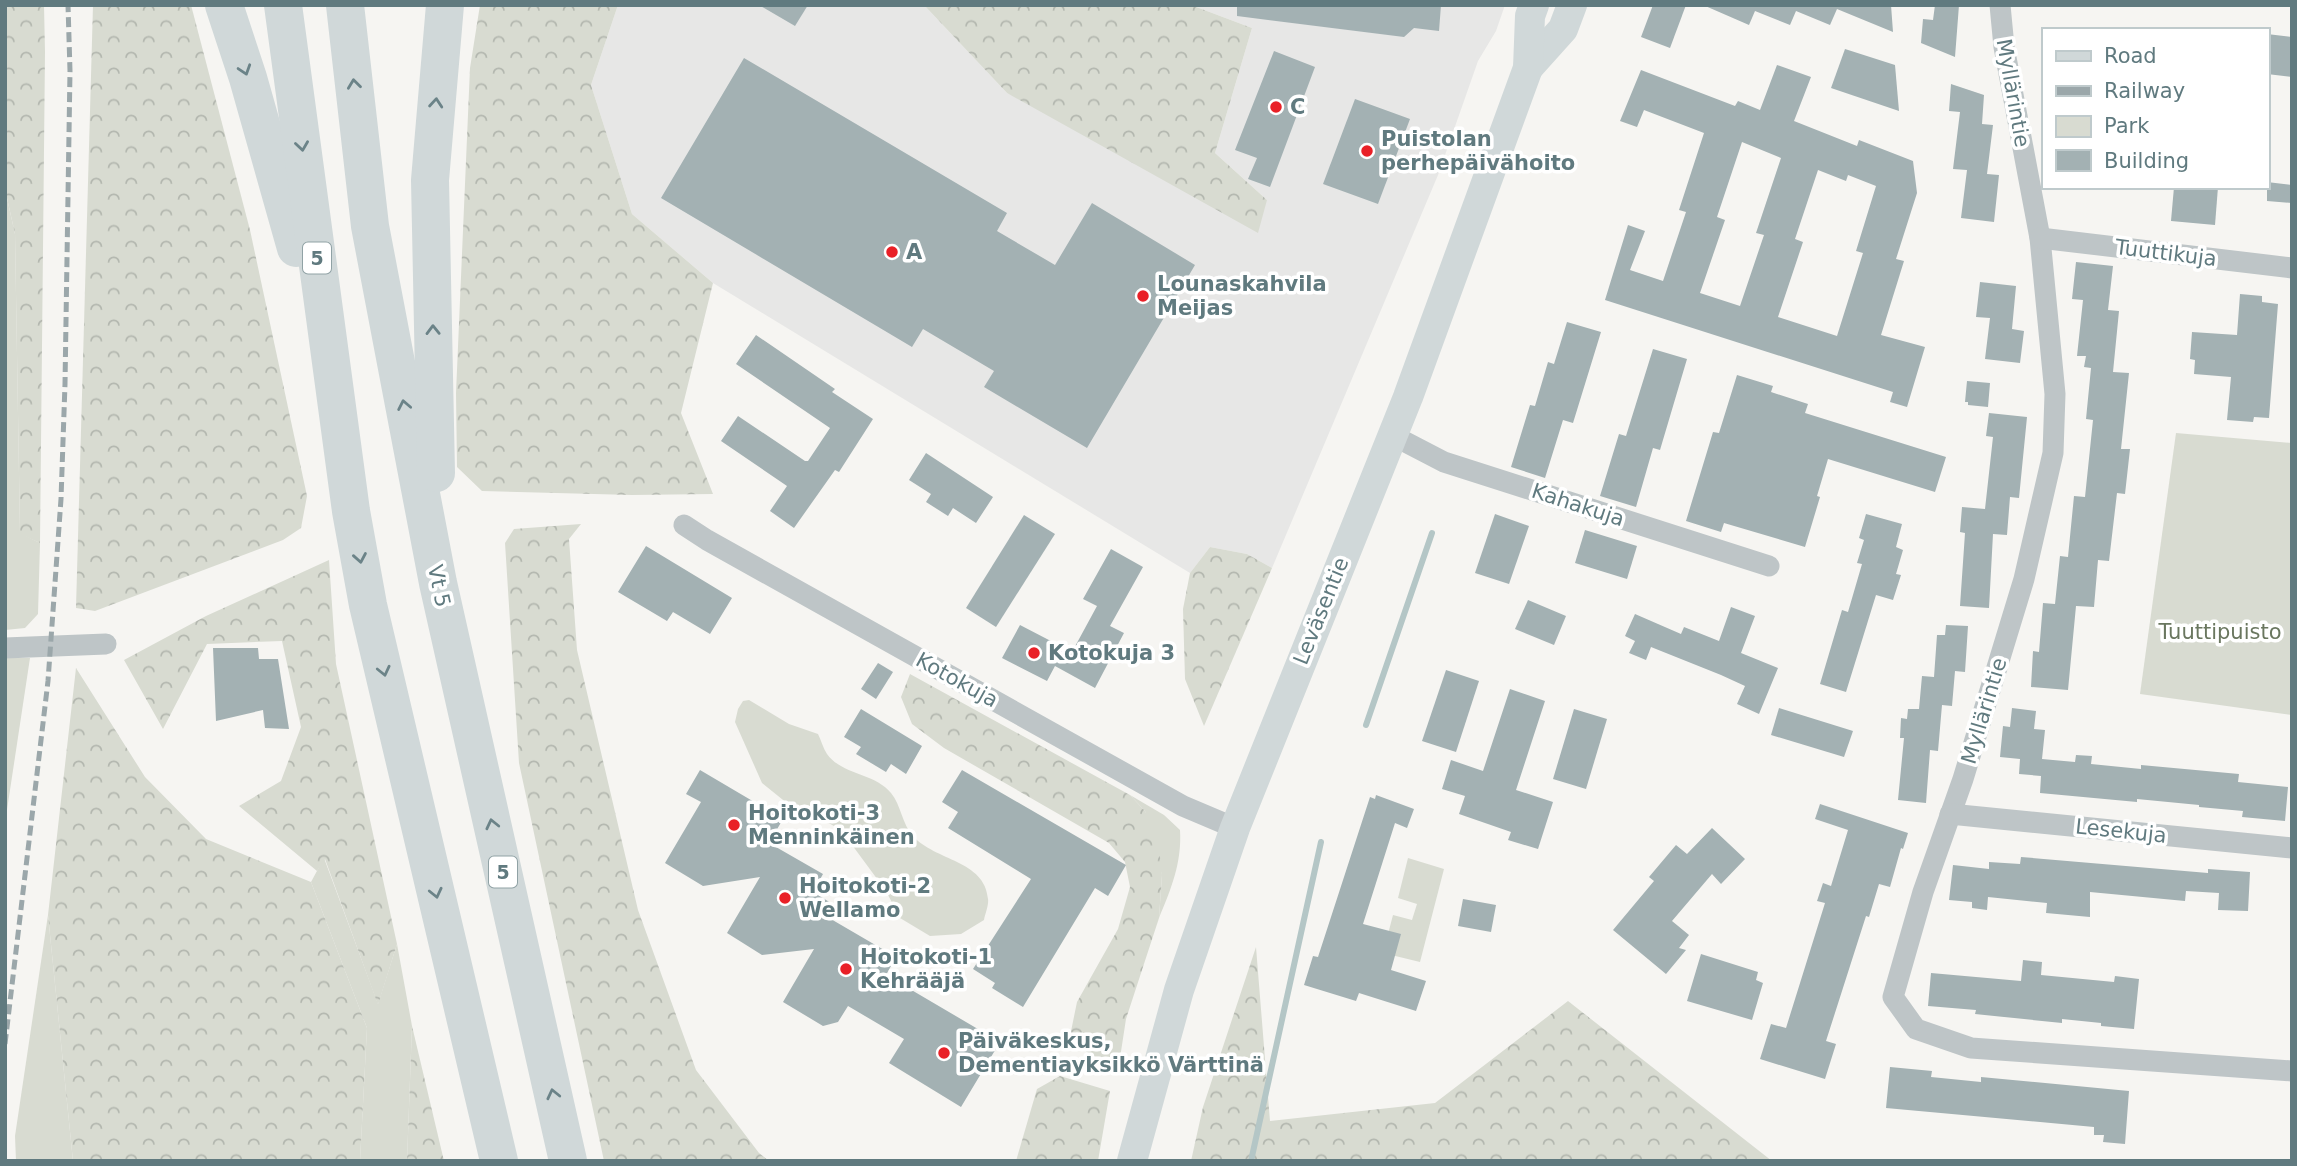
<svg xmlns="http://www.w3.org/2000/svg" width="2297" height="1166" font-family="'DejaVu Sans',sans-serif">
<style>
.built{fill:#e7e7e6}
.green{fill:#d8dbd1}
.forest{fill:url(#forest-crowns)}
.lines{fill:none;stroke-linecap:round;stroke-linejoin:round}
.stream{stroke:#b4c6c6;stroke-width:6}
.building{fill:#a3b1b3;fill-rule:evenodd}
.street{stroke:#bec5c7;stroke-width:21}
.secondary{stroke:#d0d8d9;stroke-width:30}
.highway{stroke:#d0d8d9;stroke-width:38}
.rail{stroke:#9ba7aa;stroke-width:5;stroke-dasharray:10 5;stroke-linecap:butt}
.oneway{stroke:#6b8388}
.poi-dot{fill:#e92027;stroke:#fff;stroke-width:2.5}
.labels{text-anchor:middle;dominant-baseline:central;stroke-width:7;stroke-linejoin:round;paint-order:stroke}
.shield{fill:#fff;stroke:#90a2a5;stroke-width:2}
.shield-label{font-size:19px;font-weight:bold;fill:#607a7f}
.street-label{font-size:21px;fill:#607a7f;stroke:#fff}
.poi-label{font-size:21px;font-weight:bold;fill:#607a7f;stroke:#fff;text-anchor:start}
.park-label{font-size:21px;fill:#6a775f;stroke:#fff}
</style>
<defs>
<pattern id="forest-crowns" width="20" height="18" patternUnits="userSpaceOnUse" patternTransform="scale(1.75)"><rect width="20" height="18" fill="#d8dbd1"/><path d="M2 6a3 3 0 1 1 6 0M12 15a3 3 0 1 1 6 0" fill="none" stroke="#b3b7af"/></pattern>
</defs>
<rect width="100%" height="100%" fill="#f6f5f2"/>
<polygon class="built" points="618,5 924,5 1007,93 1267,200 1215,153 1252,28 1191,5 1505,5 1496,31 1478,61 1438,175 1272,568 1247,554 1210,547 1190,573 713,283 632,214 591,85"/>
<g class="green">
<polygon points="5,189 15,234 20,533 40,543 38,614 25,628 5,630"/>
<polygon points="2176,433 2292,443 2292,715 2140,694"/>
<polygon points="5,658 30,658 5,823"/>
<path d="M749 700 789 724 818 734C821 740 823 748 827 754 842 775 875 773 891 793 901 805 902 824 913 836 935 861 985 860 988 899 989 905 985 914 984 920L961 934 930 936 900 918 886 891 841 830 818 817 788 804 762 783 735 722 738 709 743 701Z"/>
<path d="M1130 795 1164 815 1180 830C1182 863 1171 889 1159 918L1162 875 1145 811Z"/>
<polygon points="324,858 378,1004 397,944 412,1026 407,1161 360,1161 367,1028 311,882"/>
<polygon points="1408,858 1444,869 1420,962 1383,953 1393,915 1412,920 1417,904 1398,898"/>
<polygon points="48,915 73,1161 16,1161 15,1136"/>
</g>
<g class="forest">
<polygon points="5,5 44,5 45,52 40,543 20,534 15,234 5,189"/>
<polygon points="93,5 191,5 250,230 307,496 301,528 283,540 95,611 76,608"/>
<polygon points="480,5 618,5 591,85 632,214 713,283 681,413 713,494 632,495 482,491 457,467 456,393 470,68"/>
<polygon points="924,5 1191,5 1252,28 1215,153 1267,200 1258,233 1007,93"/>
<polygon points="581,524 569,539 577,650 638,910 696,1070 759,1153 769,1161 604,1161 519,763 505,543 514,529"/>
<polygon points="1210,547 1247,554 1272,568 1204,726 1185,679 1183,609 1190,573"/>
<polygon points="329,560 336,664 397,944 378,1005 325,859 317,871 239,806 281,781 301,727 282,641 207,644 163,729 124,660 206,616"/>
<polygon points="76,668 145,777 206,839 311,882 367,1028 360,1161 73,1161 48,915"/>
<polygon points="910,674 1130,795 1145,811 1158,839 1162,875 1159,918 1126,1019 1118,1071 1069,1041 1077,1002 1118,929 1130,887 1125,862 1109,843 944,748 912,724 901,697"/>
<polygon points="1256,947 1270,1121 1435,1103 1568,1001 1772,1161 1191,1161 1203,1107"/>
<polygon points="412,1026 444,1161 407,1161"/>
<polygon points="1060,1076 1110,1091 1098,1161 1016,1161 1037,1089"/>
</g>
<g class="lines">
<g class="stream">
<polyline points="1366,725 1432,533"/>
<polyline points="1251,1161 1321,842"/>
</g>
</g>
<g class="building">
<polygon points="759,5 808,5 795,26"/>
<polygon points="1237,5 1441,5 1439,31 1414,28 1404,37 1237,16"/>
<polygon points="1653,5 1686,5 1670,48 1641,37"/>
<polygon points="1703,5 1891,5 1893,32 1837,9 1830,25 1796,11 1790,25 1755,11 1749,25"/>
<polygon points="1935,5 1959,5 1955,57 1921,43 1923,19 1933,20"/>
<polygon points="2267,34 2292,37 2292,77 2267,74"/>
<polygon points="1845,49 1895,65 1899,111 1831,88"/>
<polygon points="1274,51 1315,67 1270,187 1248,179 1257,158 1235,150"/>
<polygon points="744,58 1007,213 997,231 1055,265 1092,203 1195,265 1087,448 984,387 994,371 923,329 912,347 661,198"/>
<path d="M1777 65 1811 77 1794 121 1857 146 1859 140 1913 161 1917 193 1896 259 1904 261 1881 335 1925 347 1907 407 1890 402 1893 392 1605 300 1628 225 1645 231 1630 270 1663 281 1686 212 1679 210 1704 133 1644 110 1637 127 1620 121 1641 70 1735 106 1738 101 1760 110ZM1742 142 1781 158 1756 233 1764 235 1740 306 1700 293 1725 220 1717 217ZM1818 170 1846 181 1848 175 1876 186 1856 251 1863 253 1837 336 1778 317 1803 242 1795 239Z"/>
<polygon points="1951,84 1984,95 1982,124 1993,125 1987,174 1999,175 1994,222 1961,218 1967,170 1953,169 1960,112 1949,111"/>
<polygon points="1355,99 1410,119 1378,204 1323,184"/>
<polygon points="2267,182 2292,185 2292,203 2267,201"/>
<polygon points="2174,187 2218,187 2215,225 2171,221"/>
<polygon points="2076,262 2113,266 2108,310 2119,311 2113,372 2129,373 2121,449 2130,449 2125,494 2117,493 2109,561 2098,560 2094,607 2076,606 2068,690 2031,687 2033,651 2039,652 2043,603 2055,604 2060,556 2068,557 2074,496 2085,497 2093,420 2086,419 2091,368 2084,367 2086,356 2077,356 2083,300 2072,299"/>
<polygon points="1980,282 2016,286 2012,329 2024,331 2020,363 1985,359 1990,318 1976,317"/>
<polygon points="2240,294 2262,296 2262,302 2278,304 2269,418 2254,417 2253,422 2227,420 2231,377 2194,374 2195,360 2190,359 2192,332 2237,335"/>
<polygon points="1567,322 1601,332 1573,423 1563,420 1545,478 1511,467 1530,405 1535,406 1548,362 1554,364"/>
<polygon points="756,335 835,389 832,392 873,419 839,472 835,470 794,528 770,511 787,486 721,441 738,416 805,461 808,461 830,428 736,364"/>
<polygon points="1653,349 1687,359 1660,450 1653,448 1636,507 1600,496 1619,434 1626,436"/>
<polygon points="1737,375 1773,386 1771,392 1808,404 1805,413 1946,457 1935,492 1828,459 1817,496 1820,497 1805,547 1724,523 1721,532 1686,521 1713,432 1719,433"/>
<polygon points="1967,381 1990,383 1988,407 1968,405 1968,402 1965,402"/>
<polygon points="1989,413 2027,417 2019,498 2010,497 2007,535 1993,534 1989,608 1960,606 1965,533 1960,532 1962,507 1985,509 1993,437 1986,436"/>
<polygon points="926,453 993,497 976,523 953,508 948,516 926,502 931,494 909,480"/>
<polygon points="1495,514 1529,526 1509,584 1475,573"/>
<polygon points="1866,514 1902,524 1896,547 1903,550 1896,574 1901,575 1893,600 1876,595 1846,692 1820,684 1842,610 1848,612 1862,564 1857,563 1864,540 1859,538"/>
<polygon points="1024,515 1055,534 996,627 966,608"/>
<polygon points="1585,530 1637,546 1627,579 1575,563"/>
<polygon points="646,546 732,598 710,634 673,612 667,621 618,592"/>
<polygon points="1111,549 1143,567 1110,626 1124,633 1095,688 1055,666 1047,681 1002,658 1020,625 1072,652 1097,606 1083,599"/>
<polygon points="1528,600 1566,616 1554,645 1515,629"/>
<polygon points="1731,607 1755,616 1741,653 1778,668 1759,714 1737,704 1745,686 1721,675 1651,647 1646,660 1629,653 1635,641 1625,636 1635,614 1681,634 1684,627 1719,641"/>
<polygon points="1946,625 1968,626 1965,672 1955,671 1952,706 1942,705 1938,751 1930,750 1926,803 1898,800 1904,738 1900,738 1901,718 1907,719 1908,709 1919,709 1922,676 1934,677 1937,635 1945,635"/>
<polygon points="213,648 258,648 259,659 278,659 289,729 265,728 263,710 216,721"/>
<polygon points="878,663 893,672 876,699 861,689"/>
<polygon points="1446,670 1479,681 1456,752 1422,741"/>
<polygon points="1510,689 1545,701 1516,790 1553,802 1538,849 1508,840 1511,832 1459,814 1465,796 1442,789 1451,760 1483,771"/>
<polygon points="1779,708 1853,731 1844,757 1771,735"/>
<polygon points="2012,708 2036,711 2034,729 2045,730 2042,759 2075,762 2076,755 2092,756 2091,764 2141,769 2141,765 2239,774 2238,782 2288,787 2285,821 2242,817 2243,811 2199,807 2199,805 2137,799 2137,802 2040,793 2041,776 2019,774 2020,759 2000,757 2003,726 2010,727"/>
<polygon points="861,709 922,746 906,774 891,764 886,772 856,754 861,747 844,737"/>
<polygon points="1574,709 1607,719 1586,789 1553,779"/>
<polygon points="700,770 783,819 769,843 823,874 813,892 831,903 824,915 896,957 886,975 1000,1042 961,1107 889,1063 904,1039 848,1006 838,1022 823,1026 783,1002 814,949 762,955 727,933 760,877 703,886 665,863 701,802 686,794"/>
<polygon points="962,770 1126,865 1108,896 1095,888 1023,1007 992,988 995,983 973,969 1031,879 948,828 958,812 942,802"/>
<polygon points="1376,795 1414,809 1407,828 1395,823 1363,924 1401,934 1391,970 1426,981 1416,1011 1359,993 1356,1001 1304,985 1313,956 1318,957 1370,797 1375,799"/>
<polygon points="1820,804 1908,833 1903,849 1901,848 1890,887 1879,884 1869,917 1866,916 1826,1041 1836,1044 1825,1079 1760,1059 1771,1024 1786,1028 1825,903 1817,901 1823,883 1831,886 1848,830 1815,819"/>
<polygon points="1712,828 1745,859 1721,884 1712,874 1672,921 1689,935 1679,948 1686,950 1666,974 1613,930 1654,881 1649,877 1676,845 1687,854"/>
<polygon points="2021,857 2208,873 2208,869 2250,872 2248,911 2218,910 2219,893 2186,891 2185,901 2090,892 2090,917 2046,913 2047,903 1988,897 1987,910 1972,908 1972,902 1949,900 1953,865 1989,869 1989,862 2020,864"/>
<polygon points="1463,899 1496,905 1491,932 1458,926"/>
<polygon points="1701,954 1758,972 1756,980 1763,983 1752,1020 1687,1001"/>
<polygon points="2023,960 2042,962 2041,975 2114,982 2115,976 2139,979 2134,1029 2101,1026 2101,1023 2062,1019 2062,1023 1975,1014 1976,1010 1928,1006 1931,973 2021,981"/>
<polygon points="1890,1067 1932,1071 1931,1077 1981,1082 1981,1077 2129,1091 2125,1144 2103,1142 2104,1135 2094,1135 2094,1127 1886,1108"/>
</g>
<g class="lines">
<g class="street">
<polyline points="2000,5 2004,47 2040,238 2055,394 2053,453 2024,579 1963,779 1923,892 1893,997 1916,1029 1971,1048 2292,1071"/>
<polyline points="2040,238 2292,268"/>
<polyline points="1392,435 1444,462 1769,566"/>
<polyline points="684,525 707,540 1183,806 1235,828"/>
<polyline points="5,648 106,644"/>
<polyline points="1950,814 2292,848"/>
</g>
<g class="secondary">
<polyline points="1528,68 1563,29 1572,5"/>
<polyline points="1132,1161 1179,990 1235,828 1408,397 1528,68 1530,16 1534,5"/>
</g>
<g class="highway">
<polyline points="224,5 248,78 296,248"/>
<polyline points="283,5 351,511 368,605 499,1161"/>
<polyline points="345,5 370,226 438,583 568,1161"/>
<polyline points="436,473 430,180 445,5"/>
</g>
<polyline class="rail" points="5,1044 48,681 61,499 65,384 70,71 68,5"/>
</g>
<defs><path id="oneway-chevron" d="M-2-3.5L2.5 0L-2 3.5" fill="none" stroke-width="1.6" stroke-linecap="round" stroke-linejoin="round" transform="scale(1.75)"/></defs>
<g class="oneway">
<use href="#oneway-chevron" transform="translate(245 70) rotate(72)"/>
<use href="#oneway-chevron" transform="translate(354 84) rotate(-97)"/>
<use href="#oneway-chevron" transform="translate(436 103) rotate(-85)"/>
<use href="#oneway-chevron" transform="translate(302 146) rotate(82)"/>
<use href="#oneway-chevron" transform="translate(433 330) rotate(-91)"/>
<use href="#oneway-chevron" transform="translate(404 405) rotate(-101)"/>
<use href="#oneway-chevron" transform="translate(360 558) rotate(80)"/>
<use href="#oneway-chevron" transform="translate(384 671) rotate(77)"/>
<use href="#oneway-chevron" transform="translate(492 824) rotate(-103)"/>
<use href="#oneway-chevron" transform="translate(436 893) rotate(77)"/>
<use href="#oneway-chevron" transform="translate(553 1094) rotate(-103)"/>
</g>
<g class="poi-dot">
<circle cx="1276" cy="107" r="7"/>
<circle cx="1367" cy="151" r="7"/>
<circle cx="892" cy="252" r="7"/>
<circle cx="1143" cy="296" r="7"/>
<circle cx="1034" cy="653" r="7"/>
<circle cx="734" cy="825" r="7"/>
<circle cx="785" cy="898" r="7"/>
<circle cx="846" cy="969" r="7"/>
<circle cx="944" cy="1053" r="7"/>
</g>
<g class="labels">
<g class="shield">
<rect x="303" y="242.5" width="28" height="31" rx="5"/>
<rect x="489" y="856.5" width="28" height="31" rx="5"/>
</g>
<g class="shield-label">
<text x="317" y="258">5</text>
<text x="503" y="872">5</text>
</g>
<g class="street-label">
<text transform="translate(2013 93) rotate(80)">Myllärintie</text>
<text transform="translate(2166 253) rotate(7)">Tuuttikuja</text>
<text transform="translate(1578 505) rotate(18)">Kahakuja</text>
<text transform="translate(439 586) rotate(78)">Vt 5</text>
<text transform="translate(1321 611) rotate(-68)">Leväsentie</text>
<text transform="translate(957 680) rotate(29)">Kotokuja</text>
<text transform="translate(1984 711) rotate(-73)">Myllärintie</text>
<text transform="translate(2121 831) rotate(6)">Lesekuja</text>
</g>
<g class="poi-label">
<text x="1290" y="107">C</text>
<text x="1381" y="139">Puistolan<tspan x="1381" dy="24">perhepäivähoito</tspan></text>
<text x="906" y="252">A</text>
<text x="1157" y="284">Lounaskahvila<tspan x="1157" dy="24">Meijas</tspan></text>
<text x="1048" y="653">Kotokuja 3</text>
<text x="748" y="813">Hoitokoti-3<tspan x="748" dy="24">Menninkäinen</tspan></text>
<text x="799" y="886">Hoitokoti-2<tspan x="799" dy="24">Wellamo</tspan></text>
<text x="860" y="957">Hoitokoti-1<tspan x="860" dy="24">Kehrääjä</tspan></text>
<text x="958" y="1041">Päiväkeskus,<tspan x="958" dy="24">Dementiayksikkö Värttinä</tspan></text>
</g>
<g class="park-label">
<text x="2220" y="632">Tuuttipuisto</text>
</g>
</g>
<rect width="2297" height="1166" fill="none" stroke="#607a7f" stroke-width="14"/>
<rect x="2042" y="28" width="228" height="161" fill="#ffffff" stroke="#bfcacc" stroke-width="2"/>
<rect x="2056" y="51" width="35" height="10" fill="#d0d8d9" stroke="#bfcacc" stroke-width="2"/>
<text x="2104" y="63" font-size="21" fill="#607a7f">Road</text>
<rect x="2056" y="86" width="35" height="10" fill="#9ba7aa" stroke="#bfcacc" stroke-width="2"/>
<text x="2104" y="98" font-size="21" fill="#607a7f">Railway</text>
<rect x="2056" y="116" width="35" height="21" fill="#d8dbd1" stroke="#bfcacc" stroke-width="2"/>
<text x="2104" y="133" font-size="21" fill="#607a7f">Park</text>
<rect x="2056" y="150" width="35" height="21" fill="#a3b1b3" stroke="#bfcacc" stroke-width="2"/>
<text x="2104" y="168" font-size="21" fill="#607a7f">Building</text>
</svg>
